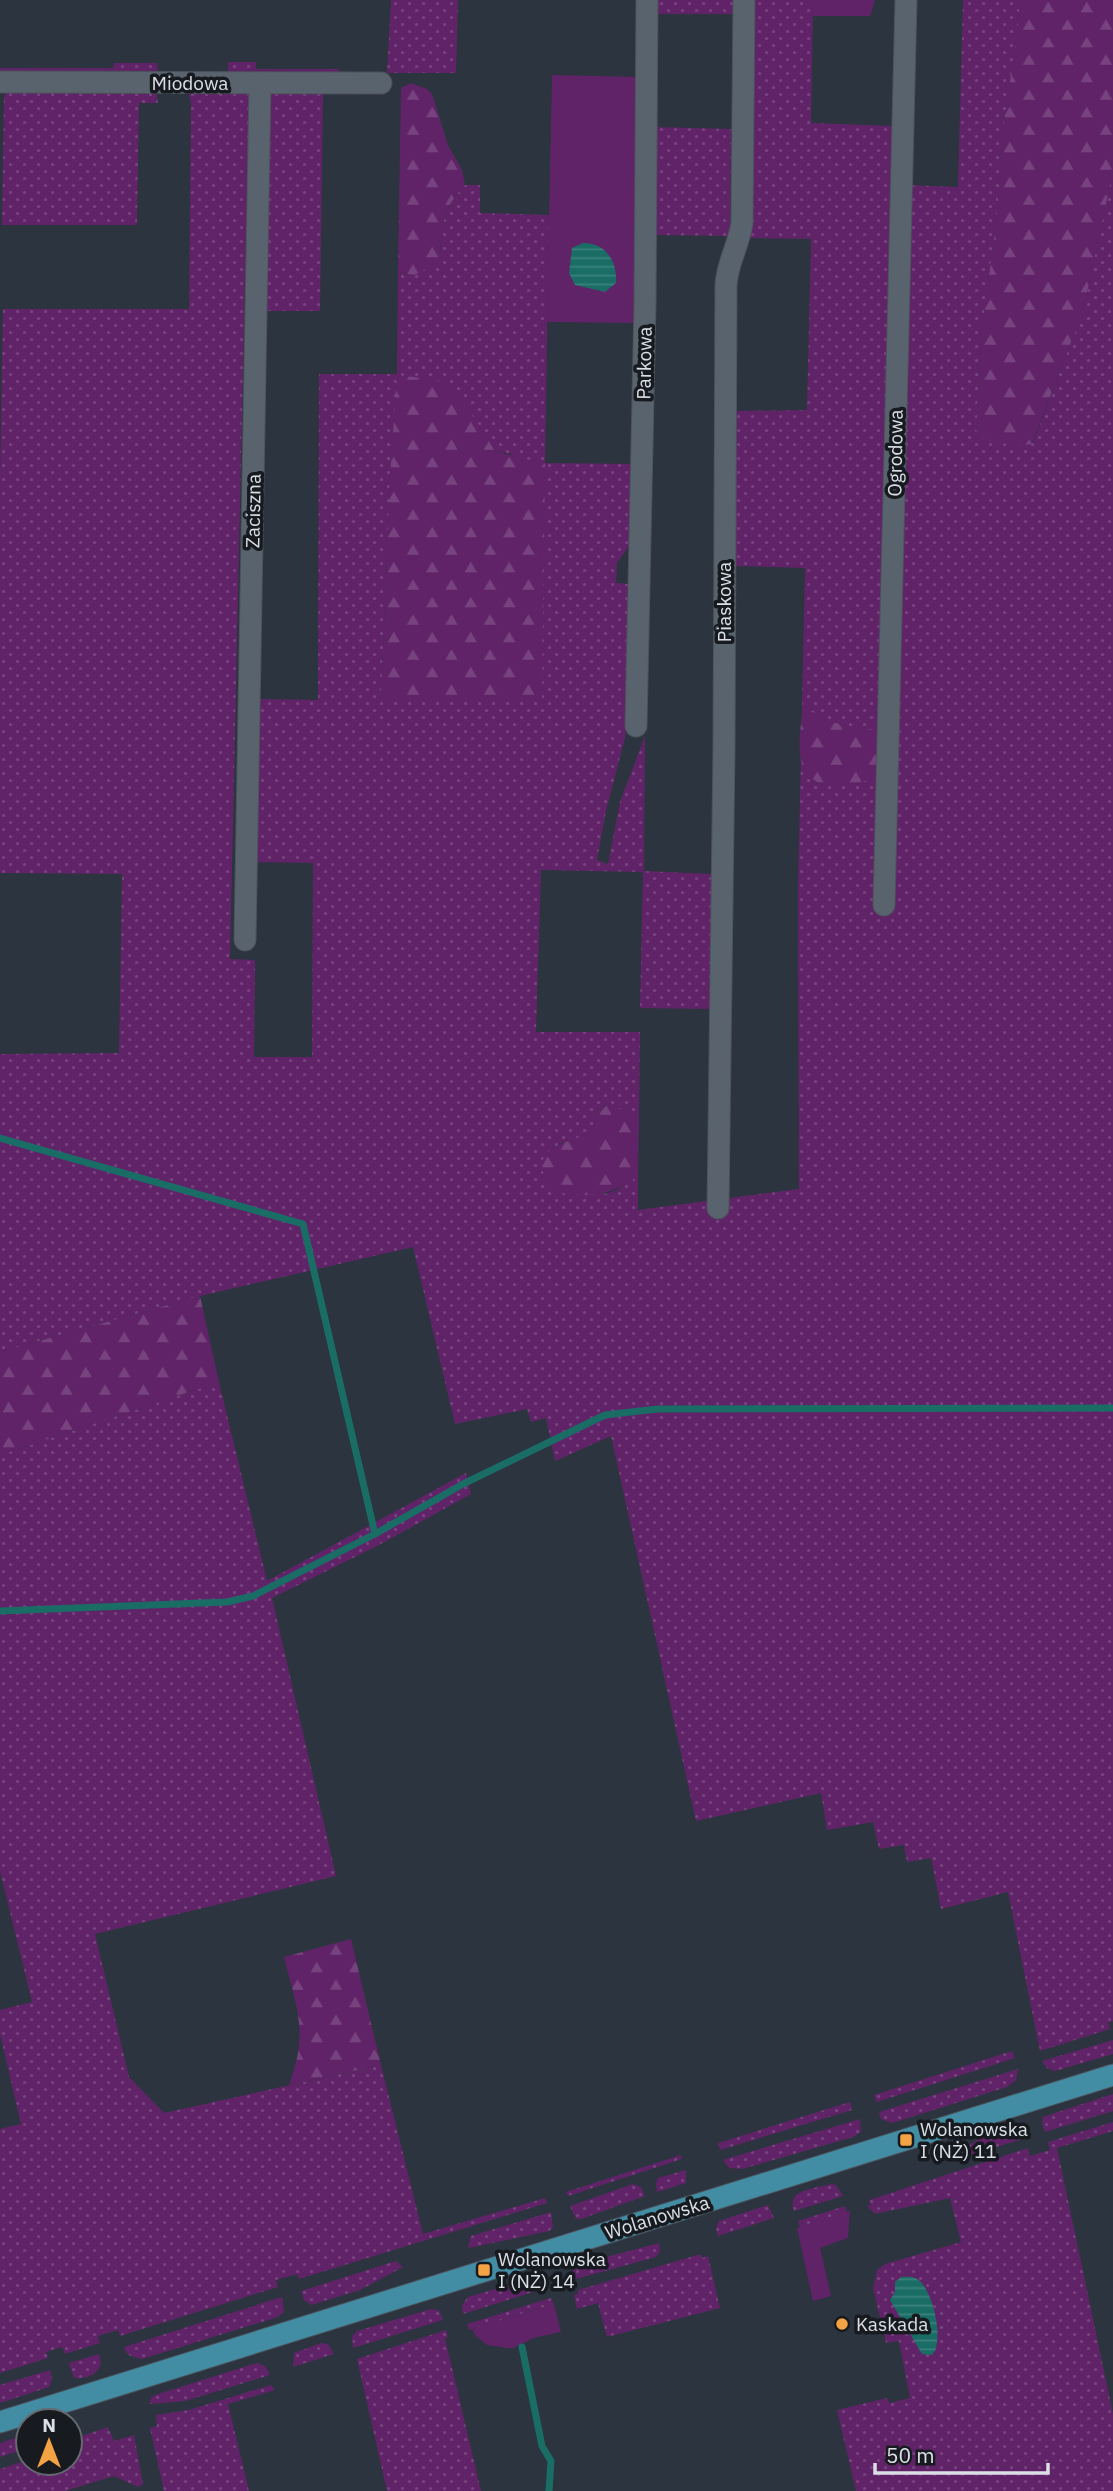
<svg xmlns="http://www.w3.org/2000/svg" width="1113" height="2491" font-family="'IBM Plex Sans',sans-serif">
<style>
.grass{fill:url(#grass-dots);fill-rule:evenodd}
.forest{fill:url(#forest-firs)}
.green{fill:#612368}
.water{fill:url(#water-rules)}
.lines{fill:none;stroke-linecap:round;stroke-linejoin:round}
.stream{stroke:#196d65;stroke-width:7}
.street-casing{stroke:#4c525b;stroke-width:23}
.primary-casing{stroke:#4c525b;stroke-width:23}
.street{stroke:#59636e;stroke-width:21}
.primary{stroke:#428da4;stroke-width:21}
.poi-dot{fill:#f4a344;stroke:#171b20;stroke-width:2.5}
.labels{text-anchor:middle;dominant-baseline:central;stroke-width:7;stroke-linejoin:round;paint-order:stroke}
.street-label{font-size:19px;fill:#dbe0e7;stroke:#171b20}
.poi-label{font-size:19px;fill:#dbe0e7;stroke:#171b20;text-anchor:start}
</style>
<defs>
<pattern id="grass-dots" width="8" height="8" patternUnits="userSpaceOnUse" patternTransform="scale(1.75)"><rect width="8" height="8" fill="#612368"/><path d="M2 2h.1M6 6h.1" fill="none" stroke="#77437e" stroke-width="1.8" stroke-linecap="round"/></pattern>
<pattern id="forest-firs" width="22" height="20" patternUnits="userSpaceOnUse" patternTransform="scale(1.75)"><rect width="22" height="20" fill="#612368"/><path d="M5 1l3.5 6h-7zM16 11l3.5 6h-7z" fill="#77437e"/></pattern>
<pattern id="water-rules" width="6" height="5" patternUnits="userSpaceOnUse" patternTransform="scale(1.75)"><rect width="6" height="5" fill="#196d65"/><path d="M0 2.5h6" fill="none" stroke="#3a827b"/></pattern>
</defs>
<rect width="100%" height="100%" fill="#2b343f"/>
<g class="grass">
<polygon points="391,0 458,0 456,73 387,73"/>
<rect x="655" y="0" width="79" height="14"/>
<path d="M751 0H813L811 123 893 126 906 185 958 187 963 0H1020L1018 25 1004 122 997 216 981 336 976 437 1033 443 1083 311 1113 170V2021L1108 2023 1110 2029 1040 2051 1008 1892 941 1909 931 1858 907 1862 904 1845 879 1849 873 1822 827 1830 821 1793 696 1821 611 1436 555 1461 546 1418 531 1422 527 1409 455 1424 413 1247 200 1296 0 1352V1054L119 1053 122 874 0 873V479L3 309H189L191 103 188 90H249L230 959 255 960 254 1057H312L313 863 255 862 259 699 318 700 319 374H397L398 272 414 275 441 248C442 220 446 206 465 185H480V213L549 215 545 463 633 464V540L617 563 616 583 629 584V704L625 738 606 811 597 860 608 864 620 802 645 736 644 871 711 874V1009L640 1008 643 872 541 870 536 1032H640L639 1115 606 1105 598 1114 593 1132 573 1140 558 1144 605 1194 617 1190 638 1176V1210L799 1189 798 890 805 568 734 566 737 411 807 410 811 239 751 238ZM483 433 495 451 512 454 381 701 390 479Z"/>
<polygon points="228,62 256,62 256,69 339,69 339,73 228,74"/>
<polygon points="114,63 157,63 158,70 155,73 0,76 0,68 113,68"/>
<polygon points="156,90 158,103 139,103 137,225 2,225 4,98 6,91"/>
<polygon points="270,93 323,93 320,311 265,311"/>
<polygon points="653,127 731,129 730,236 652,235"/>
<polygon points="219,1382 267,1581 466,1473 471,1494 379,1545 272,1598 336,1876 95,1934 129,2077 164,2113 381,2065 423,2234 545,2198 547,2203 299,2279 297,2274 276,2280 278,2287 120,2336 118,2330 98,2336 100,2343 65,2354 62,2347 46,2352 48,2358 0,2373 0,2129 21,2124 0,2034 0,2010 32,2002 0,1871 0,1455"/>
<polygon points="1113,2040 1113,2054 1055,2071 1047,2068 1042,2061"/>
<polygon points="1012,2051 1015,2058 877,2102 874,2095"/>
<polygon points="1018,2069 1016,2080 1007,2087 892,2123 881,2119 879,2112"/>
<polygon points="1113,2094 1113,2111 1045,2132 1042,2123 1043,2117"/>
<polygon points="850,2102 852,2110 720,2150 718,2143"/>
<polygon points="860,2119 861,2132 853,2137 742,2169 729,2168 723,2160"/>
<polygon points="1113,2122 1113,2131 1057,2148 1113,2414 1113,2491 856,2491 837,2410 887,2398 889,2403 910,2398 899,2341 886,2343 873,2288 877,2270 885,2264 961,2242 950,2198 879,2213 874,2213 867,2206 871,2205 869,2200 1028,2148 1030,2156 1050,2150 1048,2142"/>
<polygon points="1013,2125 1022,2128 1025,2138 961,2158 955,2154 992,2131"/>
<polygon points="681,2155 682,2159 568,2196 566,2192"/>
<polygon points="686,2170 686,2183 657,2192 656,2184 658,2178"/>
<polygon points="633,2184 641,2187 645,2196 581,2219 576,2219 570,2206"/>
<path d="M831 2184 836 2185 843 2196 794 2211C786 2189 814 2189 831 2184Z"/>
<polygon points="768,2205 774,2218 718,2236 716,2228 719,2221"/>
<polygon points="845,2206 847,2213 800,2227 798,2221"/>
<polygon points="551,2212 553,2228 549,2231 469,2248 468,2246 471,2236"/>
<path d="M659 2243 660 2251 656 2257 572 2280C571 2272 573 2268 580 2264Z"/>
<polygon points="701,2254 702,2258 708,2256 720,2308 607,2337 598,2303 577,2309 574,2295 578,2294 578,2290"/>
<polygon points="396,2261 403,2267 360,2290 311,2305 304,2300 301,2291"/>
<polygon points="540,2276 549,2287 463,2314 462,2305 468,2297"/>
<path d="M282 2297 284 2311 278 2317 142 2359C133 2357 126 2356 124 2347Z"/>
<polygon points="551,2298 554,2304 472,2329 469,2330 467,2324"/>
<polygon points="431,2309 439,2310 443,2320 353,2348 352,2336 357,2331"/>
<polygon points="446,2330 448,2337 445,2338 481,2491 387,2491 357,2359"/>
<polygon points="321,2343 328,2344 334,2354 293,2367 294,2353"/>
<path d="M99 2354 101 2363C98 2375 86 2379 74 2378L69 2363Z"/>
<polygon points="257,2363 265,2366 270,2375 185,2401 150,2404 151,2397 155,2395"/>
<polygon points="50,2370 52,2379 49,2387 0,2403 0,2385"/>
<polygon points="271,2385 275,2390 228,2404 249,2491 164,2491 150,2428 157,2426 156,2415 189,2410"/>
<polygon points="108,2427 114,2441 134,2435 143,2484 138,2487 114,2476 65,2491 0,2491 0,2469 28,2460 28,2463 70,2463 70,2440"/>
<polygon points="28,2434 28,2448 0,2457 0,2443"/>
</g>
<g class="forest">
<polygon points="1020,0 1113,0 1113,171 1083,311 1032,444 1015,446 976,437 981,336 997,216 1004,122 1018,25"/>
<path d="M411 83 427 89 432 94 448 145 462 170 465 185C438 214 445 226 438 263L414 275 398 272 401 88Z"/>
<polygon points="397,375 437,380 464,402 495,451 545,464 542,702 381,701 390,479"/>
<path d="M805 705C817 713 831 724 846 726 859 728 868 726 880 733 880 742 881 753 880 762 877 787 841 787 822 785 816 781 809 777 805 771 796 757 800 720 805 705Z"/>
<path d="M607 1105 639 1115 638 1176C612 1197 584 1198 553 1191 523 1148 562 1145 593 1132L598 1114Z"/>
<polygon points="200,1296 219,1382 0,1455 0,1352"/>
<path d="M351 1939 381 2065 289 2085C309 2031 297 2010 284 1957Z"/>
</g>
<g class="green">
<polygon points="813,0 875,0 870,16 813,16"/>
<polygon points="552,75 638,77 634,323 547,322"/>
<polygon points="850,2211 848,2238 820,2248 831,2296 813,2301 797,2228"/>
<polygon points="554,2304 561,2332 533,2338 514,2348 507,2348 487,2345 476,2336 472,2329"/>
</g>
<g class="water">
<path d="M583 243C607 243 617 262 616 283L605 292 575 285 569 273 572 248Z"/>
<path d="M901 2277C907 2277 912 2276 917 2279 933 2288 945 2342 932 2355L922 2354 890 2300 895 2292V2282Z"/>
</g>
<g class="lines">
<g class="stream">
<polyline points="0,1138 303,1224 375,1534"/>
<polyline points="0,1611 227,1602 253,1596 375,1534 463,1484 605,1415 657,1409 1113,1408"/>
<polyline points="522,2347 542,2446 551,2461 549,2491"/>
</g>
<g class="street-casing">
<g id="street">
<polyline points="0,82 381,83"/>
<polyline points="636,726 645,304 647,0"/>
<polyline points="884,905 906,0"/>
<polyline points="245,940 260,83"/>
<path d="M718 1208 724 748 726 285C727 263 739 245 742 223L744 0"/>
</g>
</g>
<g class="primary-casing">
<polyline id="primary" points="0,2422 1113,2075"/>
</g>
<use href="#street" class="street"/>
<use href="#primary" class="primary"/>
</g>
<g class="poi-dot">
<rect x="899" y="2133" width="14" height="14" rx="3.5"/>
<rect x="477" y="2263" width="14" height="14" rx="3.5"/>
<circle cx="842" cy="2324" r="7"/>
</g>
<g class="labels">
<g class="street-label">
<text x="190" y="83">Miodowa</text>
<text transform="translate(644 363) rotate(-89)">Parkowa</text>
<text transform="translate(895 453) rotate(-89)">Ogrodowa</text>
<text transform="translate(253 511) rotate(-89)">Zaciszna</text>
<text transform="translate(724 602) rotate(-90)">Piaskowa</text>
<text transform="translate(657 2217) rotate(-17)">Wolanowska</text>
</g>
<g class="poi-label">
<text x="920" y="2129">Wolanowska<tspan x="920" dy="22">I (NŻ) 11</tspan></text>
<text x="498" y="2259">Wolanowska<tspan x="498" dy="22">I (NŻ) 14</tspan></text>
<text x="856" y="2324">Kaskada</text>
</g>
</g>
<g transform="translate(49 2442)"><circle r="33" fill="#171b20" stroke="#656a70" stroke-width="2"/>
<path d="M0-5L12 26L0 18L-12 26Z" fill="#f4a344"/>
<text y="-10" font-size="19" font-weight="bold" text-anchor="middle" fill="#dbe0e7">N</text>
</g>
<path d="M875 2463v10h173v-10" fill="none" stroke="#dbe0e7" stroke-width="3.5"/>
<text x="886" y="2463" font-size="21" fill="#dbe0e7" stroke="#171b20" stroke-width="5" paint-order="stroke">50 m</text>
</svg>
